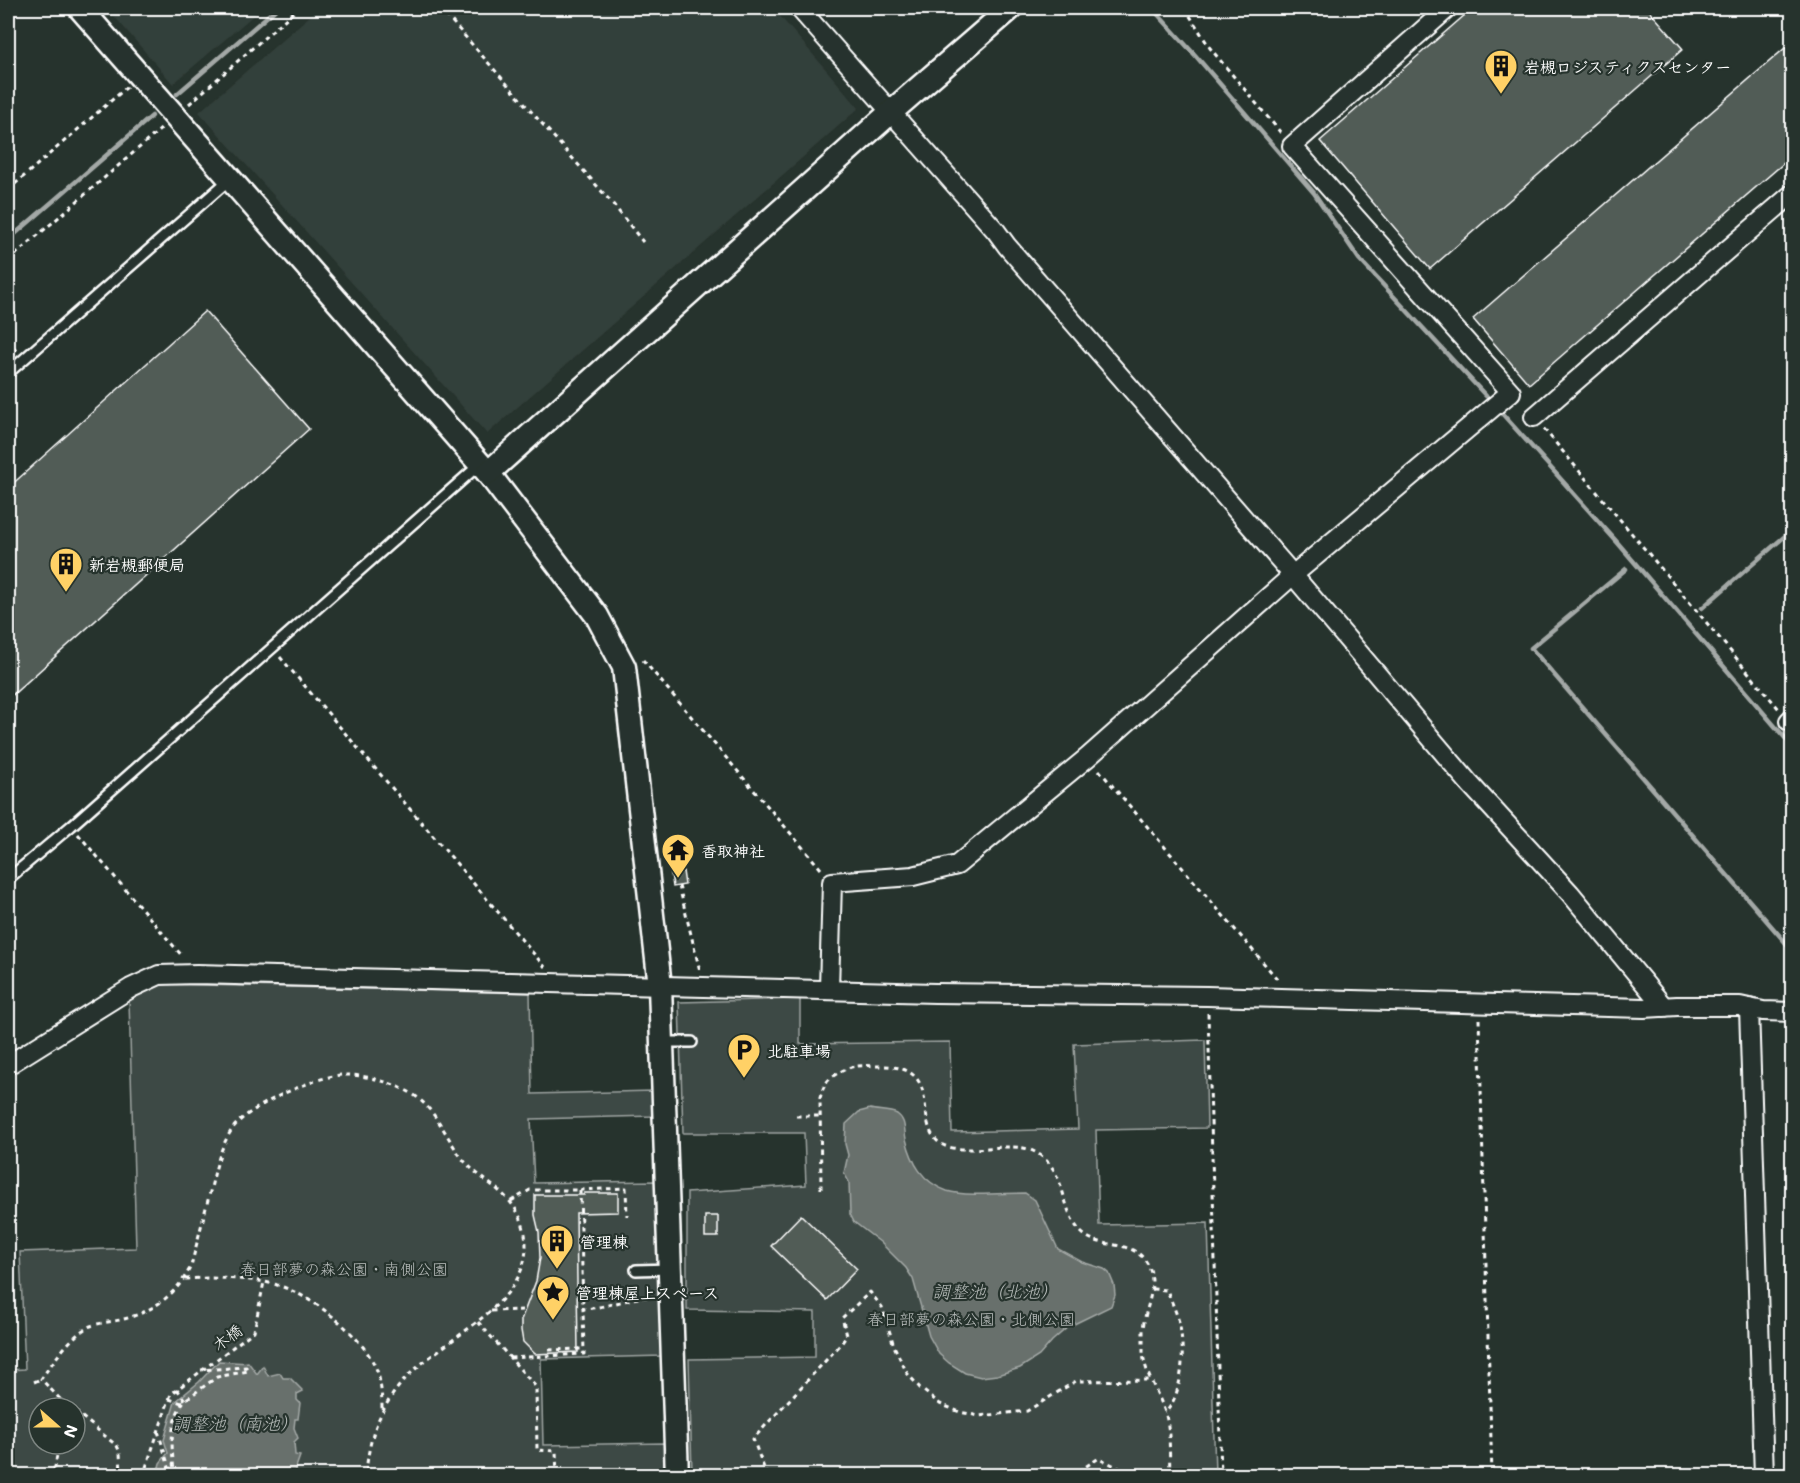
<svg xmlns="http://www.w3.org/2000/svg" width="1800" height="1483" font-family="Mali,'Klee One',sans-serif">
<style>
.built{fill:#333f3a}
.green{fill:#3e4944;stroke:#9ea4a2;stroke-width:1.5;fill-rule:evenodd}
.water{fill:#67706c;stroke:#a4a9a7;stroke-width:1.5}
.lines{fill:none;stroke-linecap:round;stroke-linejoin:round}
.stream{stroke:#a4a9a7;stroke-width:4.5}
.building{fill:#515c57;stroke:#fff;stroke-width:1.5}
.service-casing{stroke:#fff;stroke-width:14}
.minor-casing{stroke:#fff;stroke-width:22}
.tertiary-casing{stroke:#fff;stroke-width:27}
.path{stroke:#fff;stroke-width:3;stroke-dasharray:4.5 4.5;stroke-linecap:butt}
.service{stroke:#26332d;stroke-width:9}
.minor{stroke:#26332d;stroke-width:18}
.tertiary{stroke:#26332d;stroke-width:22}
.labels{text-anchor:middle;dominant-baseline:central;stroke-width:4.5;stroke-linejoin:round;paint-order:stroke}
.poi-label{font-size:16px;font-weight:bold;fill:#fff;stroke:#26332d;text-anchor:start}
.park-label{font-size:16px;fill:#bbbfbe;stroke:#26332d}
.street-label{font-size:16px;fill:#fff;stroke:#26332d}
.water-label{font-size:18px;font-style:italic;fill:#b3b8b6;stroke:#26332d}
</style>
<rect width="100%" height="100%" fill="#26332d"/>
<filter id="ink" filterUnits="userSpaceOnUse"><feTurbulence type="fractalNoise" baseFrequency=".0167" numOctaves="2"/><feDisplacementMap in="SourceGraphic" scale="12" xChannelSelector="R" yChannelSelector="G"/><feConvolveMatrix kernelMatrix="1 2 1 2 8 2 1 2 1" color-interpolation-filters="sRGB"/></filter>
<g filter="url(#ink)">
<g class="built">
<polygon points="107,8 262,8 173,84"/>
<polygon points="319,8 773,8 859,108 487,434 199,112"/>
</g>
<g class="green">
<path d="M161 984 530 993 532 1094 654 1091V1116L531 1119 534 1183 655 1181 663 1356 541 1359 543 1445 665 1443 666 1475 8 1476V1370L25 1369 20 1252 136 1248 129 1000ZM39 1408H75V1444H39Z"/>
<polygon points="800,999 800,1044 950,1042 952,1132 1078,1129 1074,1044 1205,1040 1207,1128 1096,1130 1099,1225 1208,1223 1215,1475 692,1475 689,1359 815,1357 815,1312 687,1310 687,1193 806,1185 804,1133 683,1133 679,1002"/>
</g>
<g class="water">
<path d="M870 1109C877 1111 890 1110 897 1114 906 1120 904 1130 906 1139 912 1163 922 1182 947 1191 966 1197 1004 1193 1025 1193L1035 1200 1058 1249 1082 1262 1104 1269 1109 1273 1114 1285 1115 1295 1111 1306 1068 1327 1052 1341 1039 1356 1020 1368 997 1375 981 1377 965 1373 949 1363 939 1354 929 1336 913 1279 906 1268 880 1242 854 1222 850 1214 849 1182 844 1173 848 1155 845 1144 846 1124 859 1112Z"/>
<path d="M219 1361C229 1361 238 1364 248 1362L257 1374 263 1366 268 1376 280 1373 283 1378H290L303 1391 297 1394V1400L300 1403 298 1419H295L294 1428 298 1438 294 1442 295 1455 300 1456 295 1470 289 1475H157L160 1463 168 1453 164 1440 175 1402 199 1382Z"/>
</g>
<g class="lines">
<g class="stream">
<polyline points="1152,8 1195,55 1314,193 1359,259 1486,396"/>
<polyline points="177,94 277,8"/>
<polyline points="8,240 152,116"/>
<polyline points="1498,409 1617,542 1792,746"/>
<polyline points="1626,569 1531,648 1792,950"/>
<polyline points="1702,608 1792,530"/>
</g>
</g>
<g class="building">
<polygon points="1473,8 1647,8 1683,49 1430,269 1320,141"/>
<polygon points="1792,42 1792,156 1529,384 1473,319"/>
<polygon points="205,311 309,429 8,699 8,488"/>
<polygon points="683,871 685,885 673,887 671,873"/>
<polygon points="584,1193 618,1193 618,1212 576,1213 578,1352 535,1354 523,1342 521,1330 521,1320 536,1281 540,1258 539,1232 535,1215 535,1195 584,1195"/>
<polygon points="801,1215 857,1269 827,1300 771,1246"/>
<rect x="705" y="1216" width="13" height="21"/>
</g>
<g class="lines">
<g class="service-casing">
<g id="service">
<polyline points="8,373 230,179"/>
<polyline points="8,879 71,826 479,465"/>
<polyline points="662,1042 692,1042"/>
<polyline points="636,1270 670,1269"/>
</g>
</g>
<g class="minor-casing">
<g id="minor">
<polyline points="799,8 996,231 1007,246 1293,575 1469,783 1570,893 1664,1007"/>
<polyline points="1534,417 1792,194"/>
<polyline points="1789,721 1792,718"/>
<polyline points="829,989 832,882 913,876 957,865 1088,757 1293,575 1511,392 1292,146 1448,8"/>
<polyline points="1749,1008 1764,1476"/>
<polyline points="8,1065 131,988 159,975 197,974 935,993 1207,996 1644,1008 1677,1006 1740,1006 1763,1011 1792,1012"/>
</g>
</g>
<g class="tertiary-casing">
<g id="tertiary">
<polyline points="80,8 488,473 597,616 624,667 660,986 677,1476"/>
<polyline points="488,473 891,112 1011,8"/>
</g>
</g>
<g class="path">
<polyline points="440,8 612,203 643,242"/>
<polyline points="1185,8 1210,48 1281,133"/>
<polyline points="189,104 298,8"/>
<polyline points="8,190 127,87"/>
<polyline points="8,261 162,128"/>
<polyline points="8,341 16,351"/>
<polyline points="1544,429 1779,709"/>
<polyline points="280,657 545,967"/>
<polyline points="643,660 821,869"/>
<polyline points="1099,770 1279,981"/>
<polyline points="78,834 183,957"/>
<polyline points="679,886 700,971"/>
<polyline points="1208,1013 1221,1476"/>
<polyline points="1479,1019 1492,1476"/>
<polyline points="796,1116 819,1116"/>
<path d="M821 1189 820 1098C825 1080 830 1077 846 1069 856 1064 870 1066 881 1066 948 1066 909 1127 943 1145 966 1156 1011 1140 1033 1151 1068 1168 1059 1208 1080 1231 1099 1252 1135 1236 1149 1267 1158 1288 1144 1310 1143 1330 1143 1337 1143 1345 1143 1353 1145 1374 1158 1392 1165 1412 1171 1432 1169 1455 1170 1476"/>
<polyline points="580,1190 626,1188 627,1216"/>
<polyline points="511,1201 530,1190 580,1190 583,1309"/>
<path d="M185 1279C208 1277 256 1278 277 1285 313 1296 361 1334 376 1368 381 1380 382 1397 382 1409"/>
<path d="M1152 1289 1167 1290C1171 1301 1176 1311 1179 1322 1185 1348 1184 1393 1165 1413"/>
<polyline points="491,1311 522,1310"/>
<polyline points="478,1322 536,1387 537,1450 556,1451 557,1476"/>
<polyline points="549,1350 584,1349"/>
<path d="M510 1358 584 1354 583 1309C607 1308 628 1297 652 1297"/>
<polyline points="34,1382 41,1379"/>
<polyline points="177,1389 185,1400"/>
<polyline points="169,1399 182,1403"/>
<polyline points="61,1400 71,1408"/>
<path d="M61 1408 60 1399 41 1379C53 1362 70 1337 88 1327 97 1323 110 1322 120 1320 151 1313 177 1295 191 1266 197 1243 203 1219 209 1196 215 1172 219 1148 233 1128 249 1106 314 1077 341 1075 364 1074 391 1082 411 1093 435 1108 445 1135 461 1157 479 1181 511 1191 522 1222 548 1302 440 1335 400 1385 378 1412 368 1440 366 1476"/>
<polyline points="75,1411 117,1446 120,1452 121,1476"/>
<path d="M158 1431 171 1474 174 1473C172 1447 168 1422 185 1400L217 1377 248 1371 246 1367 201 1370"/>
<polyline points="48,1476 55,1467 59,1444"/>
<polyline points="143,1476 171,1394 254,1331 264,1282"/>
<polyline points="767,1476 753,1439 841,1344 847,1335 842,1318 870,1292 882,1307 894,1346 907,1373 920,1388 940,1404 960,1412 979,1416 1027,1411 1076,1381 1152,1380"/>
<polyline points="1071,1476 1099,1458 1135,1476"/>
</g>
<use href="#service" class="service"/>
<use href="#minor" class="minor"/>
<use href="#tertiary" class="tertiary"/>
</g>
</g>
<defs>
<g id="building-pin" transform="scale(1.725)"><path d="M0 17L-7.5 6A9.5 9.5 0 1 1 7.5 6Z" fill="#ffd166" stroke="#26332d"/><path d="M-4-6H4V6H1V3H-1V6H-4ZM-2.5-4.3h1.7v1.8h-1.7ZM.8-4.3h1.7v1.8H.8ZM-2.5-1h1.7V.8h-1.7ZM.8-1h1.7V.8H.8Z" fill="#111"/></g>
<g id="temple-pin" transform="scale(1.725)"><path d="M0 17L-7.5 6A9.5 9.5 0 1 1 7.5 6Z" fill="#ffd166" stroke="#26332d"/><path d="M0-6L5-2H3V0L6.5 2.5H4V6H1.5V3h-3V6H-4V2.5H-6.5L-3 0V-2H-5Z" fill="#111"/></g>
<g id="parking-pin" transform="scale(1.725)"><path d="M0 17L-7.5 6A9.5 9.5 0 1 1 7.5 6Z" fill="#ffd166" stroke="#26332d"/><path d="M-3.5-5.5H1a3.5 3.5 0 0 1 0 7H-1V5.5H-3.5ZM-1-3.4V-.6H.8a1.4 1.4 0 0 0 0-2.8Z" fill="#111"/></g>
<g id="sight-pin" transform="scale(1.725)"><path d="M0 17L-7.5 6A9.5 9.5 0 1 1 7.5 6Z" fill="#ffd166" stroke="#26332d"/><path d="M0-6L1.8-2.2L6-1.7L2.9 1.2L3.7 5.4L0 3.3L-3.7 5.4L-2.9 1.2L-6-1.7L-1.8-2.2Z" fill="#111"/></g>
</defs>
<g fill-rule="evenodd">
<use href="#building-pin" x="1501" y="66"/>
<use href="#building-pin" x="66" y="564"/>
<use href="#temple-pin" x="678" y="850"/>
<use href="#parking-pin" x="744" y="1050"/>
<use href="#building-pin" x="557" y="1241"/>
<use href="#sight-pin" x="553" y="1292"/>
</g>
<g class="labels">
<g class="poi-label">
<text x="1524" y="66">岩槻ロジスティクスセンター</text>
<text x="89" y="564">新岩槻郵便局</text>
<text x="701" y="850">香取神社</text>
<text x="767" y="1050">北駐車場</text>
<text x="580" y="1241">管理棟</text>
<text x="576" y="1292">管理棟屋上スペース</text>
</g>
<g class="park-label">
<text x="344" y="1268">春日部夢の森公園・南側公園</text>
<text x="971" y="1318">春日部夢の森公園・北側公園</text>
</g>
<g class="street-label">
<text transform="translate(227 1337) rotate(-36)">木橋</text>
</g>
<g class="water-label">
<text x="995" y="1291">調整池（北池）</text>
<text x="235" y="1423">調整池（南池）</text>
</g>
</g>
<rect width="1800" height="1483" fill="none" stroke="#26332d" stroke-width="30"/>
<rect x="15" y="15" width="1770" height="1453" fill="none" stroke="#fff" stroke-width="2" filter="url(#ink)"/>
<g transform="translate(57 1426) rotate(111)"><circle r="28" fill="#26332d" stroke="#7d8581" stroke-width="1.5"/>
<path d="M0-4.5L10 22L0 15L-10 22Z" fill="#ffd166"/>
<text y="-9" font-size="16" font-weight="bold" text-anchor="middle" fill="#ffffff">N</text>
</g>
</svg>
